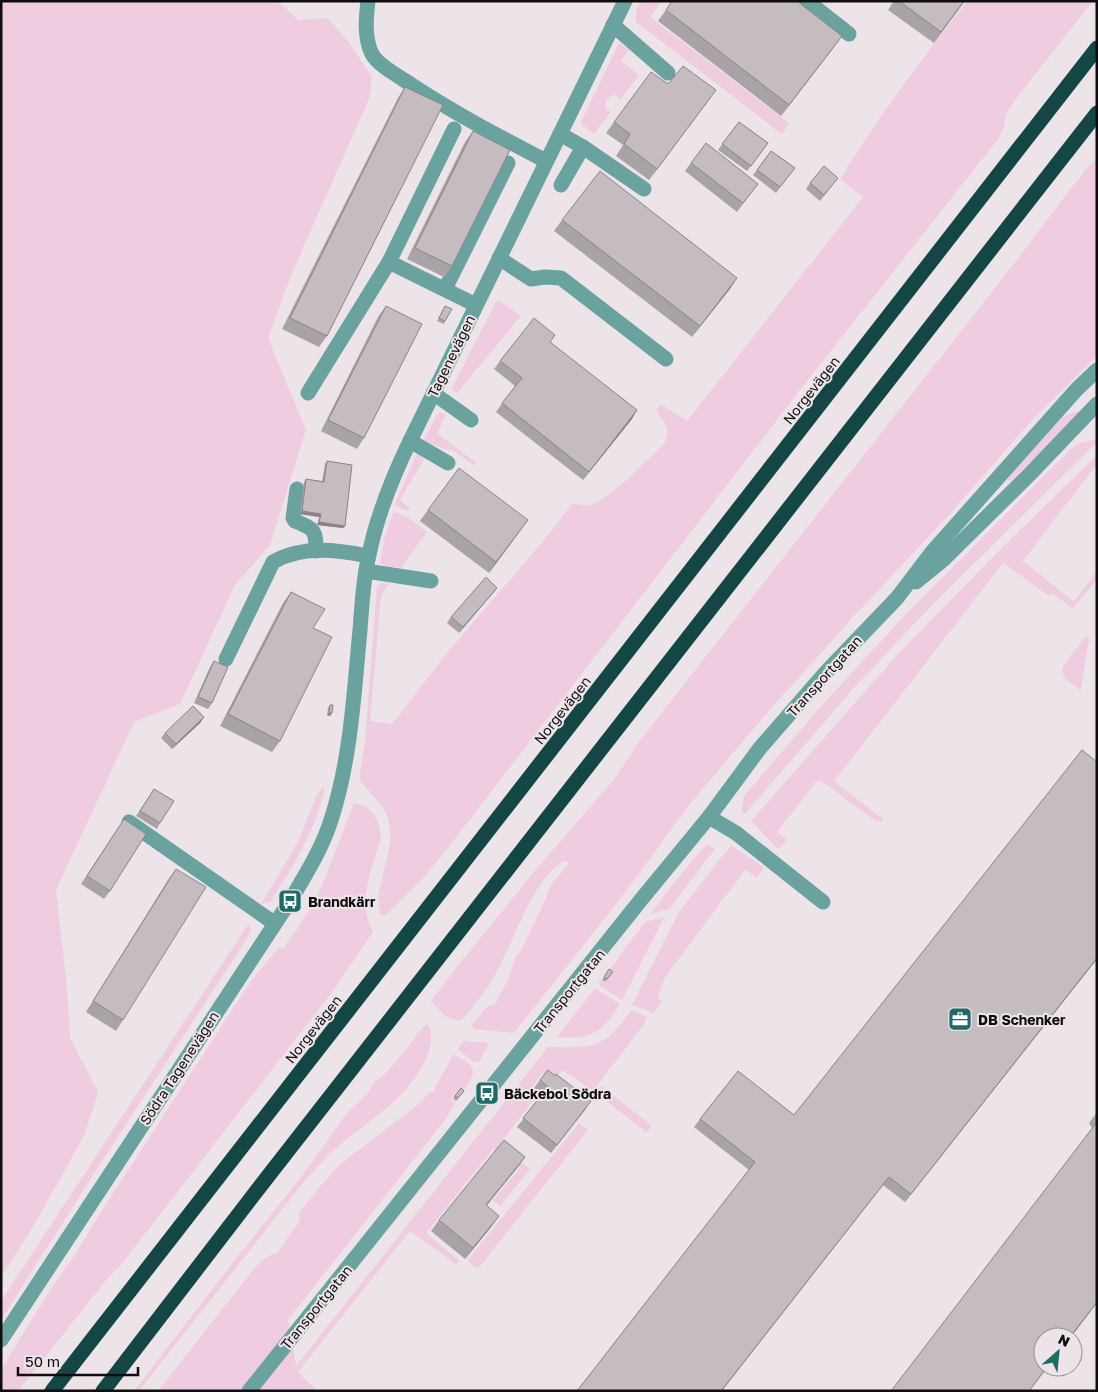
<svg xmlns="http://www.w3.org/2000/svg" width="1098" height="1392" font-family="'Golos Text',sans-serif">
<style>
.green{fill:#f0cce1}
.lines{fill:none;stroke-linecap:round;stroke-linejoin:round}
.minor{stroke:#6aa2a0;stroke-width:15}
.highway{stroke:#134645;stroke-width:15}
.wall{fill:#a9a2a6}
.shaded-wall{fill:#8a8487}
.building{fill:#c5bcc1;stroke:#8a8487}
.labels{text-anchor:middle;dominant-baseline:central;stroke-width:4;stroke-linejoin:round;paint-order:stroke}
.street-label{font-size:14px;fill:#100d0e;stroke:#ede4e9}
.poi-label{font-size:14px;font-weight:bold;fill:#100d0e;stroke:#ede4e9;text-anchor:start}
</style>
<rect width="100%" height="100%" fill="#ede4e9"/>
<g class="green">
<polygon points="1,1 277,1 299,20 327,18 348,41 372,77 370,97 292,273 268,338 306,430 270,545 235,585 180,704 134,722 56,890 67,987 70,1038 98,1092 85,1134 36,1222 1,1277"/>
<polygon points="641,1 662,1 650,17 789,123 782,134 636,22 636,11"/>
<path d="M967 1H1093L1018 96 1006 114 1004 126 999 138 800 390 451 844 425 876 386 915H380L378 897 390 844V828L388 818 382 806 360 781V774L365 741 377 587 382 583 389 584 381 595 370 721 392 724C411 701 428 677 446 654 488 603 533 557 572 504 578 504 586 506 591 505 608 500 650 458 664 444 671 430 665 422 656 410L661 404 687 421 863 197 840 179C878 117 922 59 967 1Z"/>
<path d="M619 43 629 50 621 61 639 75 621 99 615 95C607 97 605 100 605 108L611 112 594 134 582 125 581 122Z"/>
<path d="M1097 158V356L1033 419 947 517 855 615 766 714 690 804 620 899 514 1033 474 1029 472 1025 486 1008 495 1004 508 980 517 954 520 953 546 898 550 886 569 863 564 861C532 879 515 940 497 971 488 988 476 1003 464 1018 452 1026 439 1010 431 1001L448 978 533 873 616 777 638 743 1020 256 1085 170Z"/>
<polygon points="497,300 500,301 521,316 457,393 451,390"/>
<polygon points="1077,411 1082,411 1011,481 1008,480 1007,478 1064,416"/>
<polygon points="439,412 446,415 437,433 476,463 474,465 455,452 424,442 425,437"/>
<polygon points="1093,440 1097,440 1097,442 934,603 852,690 745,814 742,813 742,807 744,796 814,714 905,615 1073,447 1080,443"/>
<polygon points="417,454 424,459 400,500 410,508 408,511 394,505"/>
<polygon points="1097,455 1097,464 1023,561 1072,600 1075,600 1097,571 1097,579 1073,609 1052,593 1049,596 1003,563 836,779 835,782 883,819 881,822 874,820 820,780 816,782 777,832 787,840 780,848 777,848 751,821 897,655 999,551"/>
<polygon points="393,512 406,516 427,532 401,568 385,566 380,563 385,536"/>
<polygon points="1087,636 1089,639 1081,690 1065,679 1062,668 1084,638"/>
<path d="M322 788H325C315 831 294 866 270 902L261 904 298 842 316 797Z"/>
<path d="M354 803C373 806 380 820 381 838 372 872 356 898 373 932L332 992 121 1265 108 1278 18 1391H1V1370L50 1290 75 1255 92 1226 241 996 258 972 279 948H284L309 911 321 888Z"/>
<polygon points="707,844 715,849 669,909 650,914 691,862"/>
<polygon points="731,845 762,866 763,869 757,877 745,870 665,977 658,997 662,1001 653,1013 632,1005 679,912"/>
<polygon points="663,917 664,918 622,1000 600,986 599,983 601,980 605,983 612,973 609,970 645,922"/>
<polygon points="249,923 251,931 237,954 95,1172 1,1320 1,1301"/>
<path d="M595 988 620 1004C603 1032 591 1040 557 1037Z"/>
<path d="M631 1010 647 1017 644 1024 593 1091 562 1070 552 1082 542 1074 530 1090 537 1096 500 1143 530 1169 500 1206 493 1200 520 1168 494 1148 426 1233 460 1261 456 1264 410 1231 298 1372 318 1391H158L260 1261 278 1252 298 1224 300 1220 299 1213 318 1189 339 1165 420 1103 430 1092H433L453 1055C459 1056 463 1060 468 1063 479 1073 469 1082 463 1092L459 1089 451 1099 455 1103 445 1120 288 1320 296 1366 548 1047C593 1048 605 1049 631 1010Z"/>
<path d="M427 1024C434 1033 431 1043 428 1053 412 1098 369 1119 335 1149 325 1158 316 1169 306 1179L139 1391H134L230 1266 301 1177 347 1113 368 1093 375 1081 385 1074 409 1046 419 1031Z"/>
<polygon points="464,1041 489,1043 479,1063 472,1061 458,1049 460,1045"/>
<polygon points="601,1086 651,1125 647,1133 596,1093"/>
<polygon points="579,1123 588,1130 478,1269 467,1261"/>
</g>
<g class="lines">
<g class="minor">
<path d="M368 1C366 18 364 38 372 54 378 65 394 73 404 80 450 111 498 136 546 161"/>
<polyline points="807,1 849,34"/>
<polyline points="613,25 668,73"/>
<polyline points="560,134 583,147 561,185"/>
<polyline points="583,147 644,189"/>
<polyline points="499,258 531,279 545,277 561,278 666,359"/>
<polyline points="389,262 476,305"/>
<polyline points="445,289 508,163"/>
<polyline points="308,393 389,262 454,129"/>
<polyline points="433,393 471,420"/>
<polyline points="410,441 448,463"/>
<path d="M297 489 293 518 295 521C314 529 316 529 316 551"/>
<polyline points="366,571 431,581"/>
<polyline points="916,582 943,560 1029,475 1097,404"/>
<path d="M226 659 273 562C302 545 337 550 368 556"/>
<polyline points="709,817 736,833 823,902"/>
<polyline points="129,822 274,923"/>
<path d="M1 1340 290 901C306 874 323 847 332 817 351 757 354 692 360 630 362 605 363 579 369 555 377 515 392 478 410 441L625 1"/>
<polyline points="249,1391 640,901 709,817 760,748 827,671 897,598 932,552 1077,389 1097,370"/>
</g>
<g class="highway">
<polyline points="52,1391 1097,48"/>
<polyline points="103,1391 255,1193 1097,113"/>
</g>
</g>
<g class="wall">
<polygon points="894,1 965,1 934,43 888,10"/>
<polygon points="666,10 834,47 781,116 658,21"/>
<polygon points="668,84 708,101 649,180 616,156 623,145 606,133 614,122"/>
<polygon points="405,87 327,336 319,347 282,329 398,98"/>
<polygon points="739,122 768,143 747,171 718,150"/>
<polygon points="473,131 452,266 444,277 407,259 465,142"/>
<polygon points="771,151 795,168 776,193 753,175"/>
<polygon points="691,163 758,184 737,212 685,171"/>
<polygon points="838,178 820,201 806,189 810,183"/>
<polygon points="562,220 737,278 692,337 554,231"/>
<polygon points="386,306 364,438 357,449 321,431 378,317"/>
<polygon points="445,306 445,321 444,324 437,321"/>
<polygon points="550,342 632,419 583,480 496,412 515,386 494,369 500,361"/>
<polygon points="327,461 345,526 343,528 317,525 319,517 300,514 304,482 306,479 322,481 325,464"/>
<polygon points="428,510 520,531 489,573 420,521"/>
<polygon points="497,588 493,593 459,633 447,623 451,617"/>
<polygon points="291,592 313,628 280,741 272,752 220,726 283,603"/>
<polygon points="214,661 212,703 208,709 194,703 210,667"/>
<polygon points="330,705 332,713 330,716 327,715 328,708"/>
<polygon points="204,717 200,723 172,749 161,738 165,733"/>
<polygon points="1097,762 1097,959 905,1202 883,1185 722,1391 577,1391 749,1170 694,1127 700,1119 794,1115"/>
<polygon points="150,795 160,823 157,829 136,816"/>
<polygon points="118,828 110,891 104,899 81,884"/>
<polygon points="176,869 123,1020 116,1031 86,1012 168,880"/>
<polygon points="609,969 613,972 605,982 602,980"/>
<polygon points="540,1080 591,1101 551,1153 517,1127 542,1095 534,1088"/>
<polygon points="461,1088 464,1091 456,1101 453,1098"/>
<polygon points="1097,1112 1097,1303 1071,1337 1043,1337 1043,1367 1048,1367 1029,1391 1092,1128 1089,1123"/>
<polygon points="525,1157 517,1168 486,1206 499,1216 491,1227 465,1259 431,1231 439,1220"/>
</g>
<g class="shaded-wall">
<polygon points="842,36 834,47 781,116 789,105"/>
<polygon points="716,90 708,101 649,180 657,169"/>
<polygon points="737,278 730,289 692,337 700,326"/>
<polygon points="637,410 632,419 583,480 589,472"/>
<polygon points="302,511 321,514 319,517 300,514"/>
<polygon points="528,520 520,531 489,573 496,562"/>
<polygon points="319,522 345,526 343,528 317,525"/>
<polygon points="497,588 493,593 459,633 463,627"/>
<polygon points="329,713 332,713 330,716 327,715"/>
<polygon points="204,717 200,723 172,749 176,744"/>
<polygon points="1097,958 1097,959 905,1202 911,1194"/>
<polygon points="591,1101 585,1110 551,1153 557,1145"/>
<polygon points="525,1157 517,1168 478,1216 486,1205"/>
<polygon points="889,1177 883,1185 721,1391"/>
<polygon points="499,1216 491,1227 465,1259 473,1248"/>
<polygon points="1097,1302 1071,1337 1070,1337"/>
</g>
<g class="building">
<polygon points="672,1 797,1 842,36 789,105 666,10"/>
<polygon points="899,1 964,1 941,32"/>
<polygon points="683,66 716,90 657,169 624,144 630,134 614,122 651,72 668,84"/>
<polygon points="405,87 443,105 327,336 290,318"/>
<polygon points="739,122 768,143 751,166 722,144"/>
<polygon points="473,131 510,150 452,266 415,248"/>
<polygon points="706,143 758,184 743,203 691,163"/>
<polygon points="771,151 795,168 780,187 757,170"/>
<polygon points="824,166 838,178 824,195 810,183"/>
<polygon points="600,171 737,278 700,326 562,220"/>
<polygon points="386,306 422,324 364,438 328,420"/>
<polygon points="445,306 452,309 445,321 439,318"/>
<polygon points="534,318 555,335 550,342 637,410 589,472 502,403 522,378 500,361"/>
<polygon points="327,461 352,465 345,526 319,522 321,514 302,511 306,479 324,482"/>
<polygon points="459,468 528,520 496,562 428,510"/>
<polygon points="486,577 497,588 463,627 451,617"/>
<polygon points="291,592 325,609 313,628 332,637 280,741 228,714"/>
<polygon points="214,661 228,667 212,703 198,697"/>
<polygon points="330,705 333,705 332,713 329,713"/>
<polygon points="193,706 204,717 176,744 165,733"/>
<polygon points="1082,750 1097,762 1097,958 911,1194 889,1177 721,1391 577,1391 755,1162 700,1119 738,1071 794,1115"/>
<polygon points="154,789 174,801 160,823 140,811"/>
<polygon points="124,819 146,834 110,891 87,876"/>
<polygon points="176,869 206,887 123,1020 93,1001"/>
<polygon points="609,969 613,972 607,979 604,977"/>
<polygon points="548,1070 555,1076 556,1074 591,1101 557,1145 523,1118 548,1087 540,1080"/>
<polygon points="461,1088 464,1091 458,1098 455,1096"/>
<polygon points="1097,1122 1097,1302 1070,1337 1043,1337 1043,1367 1047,1367 1029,1391 891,1391"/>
<polygon points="504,1140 525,1157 486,1205 499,1216 473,1248 439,1220"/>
</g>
<defs>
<g id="bus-square" transform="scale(1.25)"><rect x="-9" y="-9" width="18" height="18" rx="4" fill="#1f6b6a" stroke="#ede4e9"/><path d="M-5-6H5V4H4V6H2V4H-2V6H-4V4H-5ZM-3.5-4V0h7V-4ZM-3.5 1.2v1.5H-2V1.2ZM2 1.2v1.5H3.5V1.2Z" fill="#fff"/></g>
<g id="office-square" transform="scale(1.25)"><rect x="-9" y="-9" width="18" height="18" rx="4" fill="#1f6b6a" stroke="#ede4e9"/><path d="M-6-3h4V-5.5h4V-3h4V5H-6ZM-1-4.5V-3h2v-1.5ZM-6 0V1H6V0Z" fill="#fff"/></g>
</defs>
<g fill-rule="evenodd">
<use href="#bus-square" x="290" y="901"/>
<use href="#office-square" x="960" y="1019"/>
<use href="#bus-square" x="487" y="1093"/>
</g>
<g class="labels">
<g class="street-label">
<text transform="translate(451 356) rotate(-64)">Tagenevägen</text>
<text transform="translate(811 390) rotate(-52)">Norgevägen</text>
<text transform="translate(824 676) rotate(-48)">Transportgatan</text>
<text transform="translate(562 710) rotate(-52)">Norgevägen</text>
<text transform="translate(569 991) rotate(-51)">Transportgatan</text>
<text transform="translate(313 1029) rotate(-52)">Norgevägen</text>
<text transform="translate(179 1068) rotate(-57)">Södra Tagenevägen</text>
<text transform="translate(316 1307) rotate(-51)">Transportgatan</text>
</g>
<g class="poi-label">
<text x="308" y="901">Brandkärr</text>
<text x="978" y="1019">DB Schenker</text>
<text x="504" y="1093">Bäckebol Södra</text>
</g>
</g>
<rect width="1098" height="1392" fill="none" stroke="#100d0e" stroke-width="5"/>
<g transform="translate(1058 1352) rotate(27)"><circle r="24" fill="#ede4e9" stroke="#958e91"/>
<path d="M0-4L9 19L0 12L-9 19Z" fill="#1f6b6a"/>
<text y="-8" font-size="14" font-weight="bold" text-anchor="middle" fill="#100d0e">N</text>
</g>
<path d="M18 1367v8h120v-8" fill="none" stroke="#100d0e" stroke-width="2.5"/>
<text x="25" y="1367" font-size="15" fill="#100d0e" stroke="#ede4e9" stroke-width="4" paint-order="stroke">50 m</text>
</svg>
